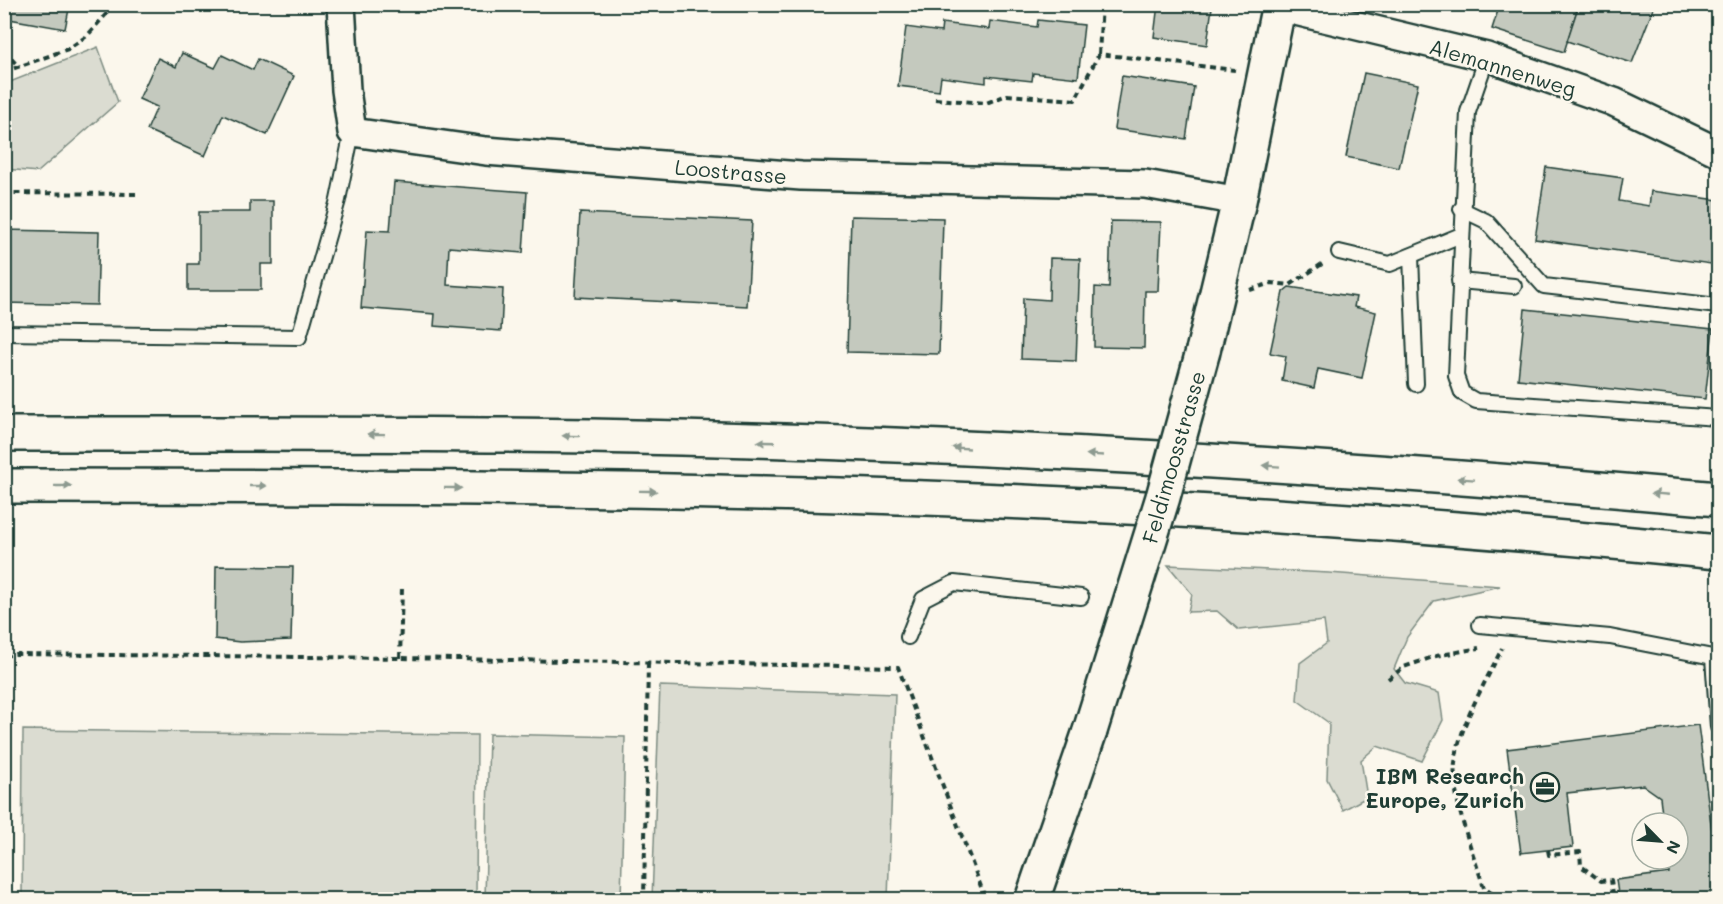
<svg xmlns="http://www.w3.org/2000/svg" width="1723" height="904" font-family="Mali,sans-serif">
<style>
.green{fill:#dbdcd1;stroke:#7d8c82;stroke-width:1.5}
.building{fill:#c4c9be;stroke:#1f3d34;stroke-width:1.5}
.lines{fill:none;stroke-linecap:round;stroke-linejoin:round}
.lane-casing{stroke:#1f3d34;stroke-width:18}
.street-casing{stroke:#1f3d34;stroke-width:32}
.secondary-casing{stroke:#1f3d34;stroke-width:38}
.highway-casing{stroke:#1f3d34;stroke-width:38}
.path{stroke:#1f3d34;stroke-width:4;stroke-dasharray:6 4.5;stroke-linecap:butt}
.lane{stroke:#fbf7ec;stroke-width:14}
.street{stroke:#fbf7ec;stroke-width:27}
.secondary{stroke:#fbf7ec;stroke-width:33}
.highway{stroke:#fbf7ec;stroke-width:33}
.secondary-bridge-casing{stroke:#1f3d34;stroke-width:38;stroke-linecap:butt}
.secondary-bridge{stroke:#fbf7ec;stroke-width:33}
.oneway{fill:#8d9a90}
.labels{text-anchor:middle;dominant-baseline:central;stroke-width:5;stroke-linejoin:round;paint-order:stroke}
.street-label{font-size:21px;fill:#1f3d34;stroke:#fbf7ec}
.poi-label{font-size:21px;font-weight:bold;fill:#1f3d34;stroke:#fbf7ec;text-anchor:end}
</style>
<rect width="100%" height="100%" fill="#fbf7ec"/>
<filter id="ink" filterUnits="userSpaceOnUse"><feTurbulence type="fractalNoise" baseFrequency=".0167" numOctaves="2"/><feDisplacementMap in="SourceGraphic" scale="12" xChannelSelector="R" yChannelSelector="G"/><feConvolveMatrix kernelMatrix="1 2 1 2 8 2 1 2 1" color-interpolation-filters="sRGB"/></filter>
<g filter="url(#ink)">
<g class="green">
<polygon points="98,47 118,102 38,172 5,169 5,84"/>
<polygon points="1168,565 1329,573 1500,586 1434,601 1407,637 1394,669 1405,683 1439,693 1443,720 1422,761 1377,746 1361,760 1367,797 1343,810 1327,779 1329,723 1297,700 1300,663 1327,643 1324,621 1239,630 1217,611 1188,612 1192,594"/>
<polygon points="660,686 895,694 888,899 652,899"/>
<polygon points="23,730 477,735 476,899 22,899"/>
<polygon points="489,734 625,737 621,899 485,899"/>
</g>
<g class="building">
<polygon points="4,4 70,4 65,29 4,18"/>
<polygon points="1158,4 1212,7 1207,45 1154,37"/>
<polygon points="1500,4 1579,4 1564,52 1492,29"/>
<polygon points="1579,4 1655,4 1632,63 1567,41"/>
<polygon points="1038,20 1084,25 1078,78 1033,73 1032,81 986,76 986,83 941,77 939,91 898,86 906,27 941,32 942,23 989,29 990,21 1037,27"/>
<polygon points="182,53 215,68 222,55 253,70 258,59 294,76 267,135 223,115 205,156 147,130 157,107 139,99 158,58 176,67"/>
<polygon points="1364,73 1418,84 1399,168 1346,157"/>
<polygon points="1122,76 1194,87 1186,139 1114,129"/>
<polygon points="1546,167 1623,178 1619,201 1649,206 1651,191 1718,200 1718,265 1535,239"/>
<polygon points="394,182 527,192 523,253 449,247 447,285 503,289 501,331 434,326 435,314 361,308 367,230 390,231"/>
<polygon points="250,201 273,201 273,264 261,264 261,290 188,290 188,264 199,264 199,212 250,212"/>
<polygon points="580,213 752,221 747,306 575,297"/>
<polygon points="851,216 943,218 939,354 847,352"/>
<polygon points="1111,221 1161,222 1158,291 1145,291 1144,348 1094,347 1095,287 1109,288"/>
<polygon points="4,230 99,232 97,305 4,303"/>
<polygon points="1050,258 1080,259 1076,361 1021,359 1023,298 1049,300"/>
<polygon points="1289,287 1356,297 1354,307 1376,312 1362,378 1318,369 1314,388 1282,381 1286,356 1270,353 1283,292"/>
<polygon points="1525,309 1713,329 1705,399 1518,379"/>
<polygon points="216,566 293,567 291,640 240,642 215,639"/>
<polygon points="1698,725 1718,877 1718,900 1619,900 1616,880 1669,873 1668,859 1678,859 1678,823 1663,823 1660,797 1643,785 1567,793 1573,847 1521,853 1507,749"/>
</g>
<g class="lines">
<g class="lane-casing">
<g id="lane">
<polyline points="1487,57 1468,112 1456,376 1462,393 1476,401 1718,418"/>
<polyline points="1461,209 1486,221 1544,286 1718,306"/>
<polyline points="1339,252 1390,264 1461,235"/>
<polyline points="1411,256 1416,384"/>
<polyline points="1459,281 1514,286"/>
<polyline points="4,333 299,337 338,200 352,132"/>
<polyline points="1480,625 1610,637 1718,658"/>
<polyline points="908,637 923,599 954,583 1081,597"/>
<polyline points="1713,658 1718,727"/>
</g>
</g>
<g class="street-casing">
<g id="street">
<polyline points="341,4 346,90 352,132 486,151 801,176 1145,184 1239,201"/>
<polyline points="1279,7 1487,57 1614,102 1718,152"/>
</g>
</g>
<g class="secondary-casing">
<g id="secondary">
<polyline points="1203,351 1239,201 1279,4"/>
<polyline points="1032,900 1090,731"/>
</g>
</g>
<g class="highway-casing">
<g id="highway">
<path d="M4 434C200 434 395 433 591 436 967 443 1344 466 1718 499"/>
<path d="M4 486C321 486 637 487 953 499 1208 509 1464 527 1718 552"/>
</g>
</g>
<g class="path">
<polyline points="4,51 19,67"/>
<polyline points="1099,54 1102,4"/>
<polyline points="4,72 68,49 87,36 115,4"/>
<polyline points="935,99 986,103 1007,95 1075,100 1099,54 1235,70"/>
<polyline points="4,193 137,194"/>
<polyline points="1250,290 1271,283 1290,285 1322,264"/>
<polyline points="4,656 15,654 400,658 898,667 986,900"/>
<polyline points="400,658 402,588"/>
<polyline points="1388,679 1404,667 1436,656 1479,648"/>
<polyline points="1548,850 1549,855 1580,852 1581,866 1601,881 1611,880 1614,900"/>
<polyline points="644,900 648,662"/>
<path d="M1501 900 1484 888C1473 852 1451 800 1455 763 1460 723 1485 684 1502 648"/>
</g>
<use href="#lane" class="lane"/>
<use href="#street" class="street"/>
<use href="#secondary" class="secondary"/>
<use href="#highway" class="highway"/>
<g class="secondary-bridge-casing">
<polyline id="secondary-bridge" points="1090,731 1163,497 1203,351"/>
</g>
<use href="#secondary-bridge" class="secondary-bridge"/>
</g>
<defs><path id="oneway-solid" d="M-6-.8H1V-3.2L6.5 0L1 3.2V.8H-6Z" transform="scale(1.5)"/></defs>
<g class="oneway">
<use href="#oneway-solid" transform="translate(376 434) rotate(-179)"/>
<use href="#oneway-solid" transform="translate(571 436) rotate(-179)"/>
<use href="#oneway-solid" transform="translate(766 442) rotate(-178)"/>
<use href="#oneway-solid" transform="translate(961 448) rotate(-177)"/>
<use href="#oneway-solid" transform="translate(1095 455) rotate(-177)"/>
<use href="#oneway-solid" transform="translate(1271 466) rotate(-176)"/>
<use href="#oneway-solid" transform="translate(1466 479) rotate(-176)"/>
<use href="#oneway-solid" transform="translate(63 486)"/>
<use href="#oneway-solid" transform="translate(258 486)"/>
<use href="#oneway-solid" transform="translate(453 488) rotate(1)"/>
<use href="#oneway-solid" transform="translate(648 491) rotate(1)"/>
<use href="#oneway-solid" transform="translate(1660 494) rotate(-175)"/>
</g>
</g>
<defs>
<g id="office-ring" transform="scale(1.5)"><circle r="9.5" fill="#fbf7ec" stroke="#1f3d34" stroke-width="1.5"/><path d="M-6-3h4V-5.5h4V-3h4V5H-6ZM-1-4.5V-3h2v-1.5ZM-6 0V1H6V0Z" fill="#1f3d34"/></g>
</defs>
<g fill-rule="evenodd">
<use href="#office-ring" x="1545" y="787"/>
</g>
<g class="labels">
<g class="street-label">
<text transform="translate(1503 67) rotate(17)">Alemannenweg</text>
<text transform="translate(731 171) rotate(5)">Loostrasse</text>
<text transform="translate(1173 457) rotate(-74)">Feldimoosstrasse</text>
</g>
<g class="poi-label">
<text x="1524" y="775">IBM Research<tspan x="1524" dy="24">Europe, Zurich</tspan></text>
</g>
</g>
<rect width="1723" height="904" fill="none" stroke="#fbf7ec" stroke-width="24"/>
<rect x="12" y="12" width="1699" height="880" fill="none" stroke="#1f3d34" stroke-width="2" filter="url(#ink)"/>
<g transform="translate(1660 841) rotate(115)"><circle r="28" fill="#fbf7ec" stroke="#a3ada2" stroke-width="1.5"/>
<path d="M0-4.5L10 22L0 15L-10 22Z" fill="#1f3d34"/>
<text y="-9" font-size="16" font-weight="bold" text-anchor="middle" fill="#1f3d34">N</text>
</g>
</svg>
